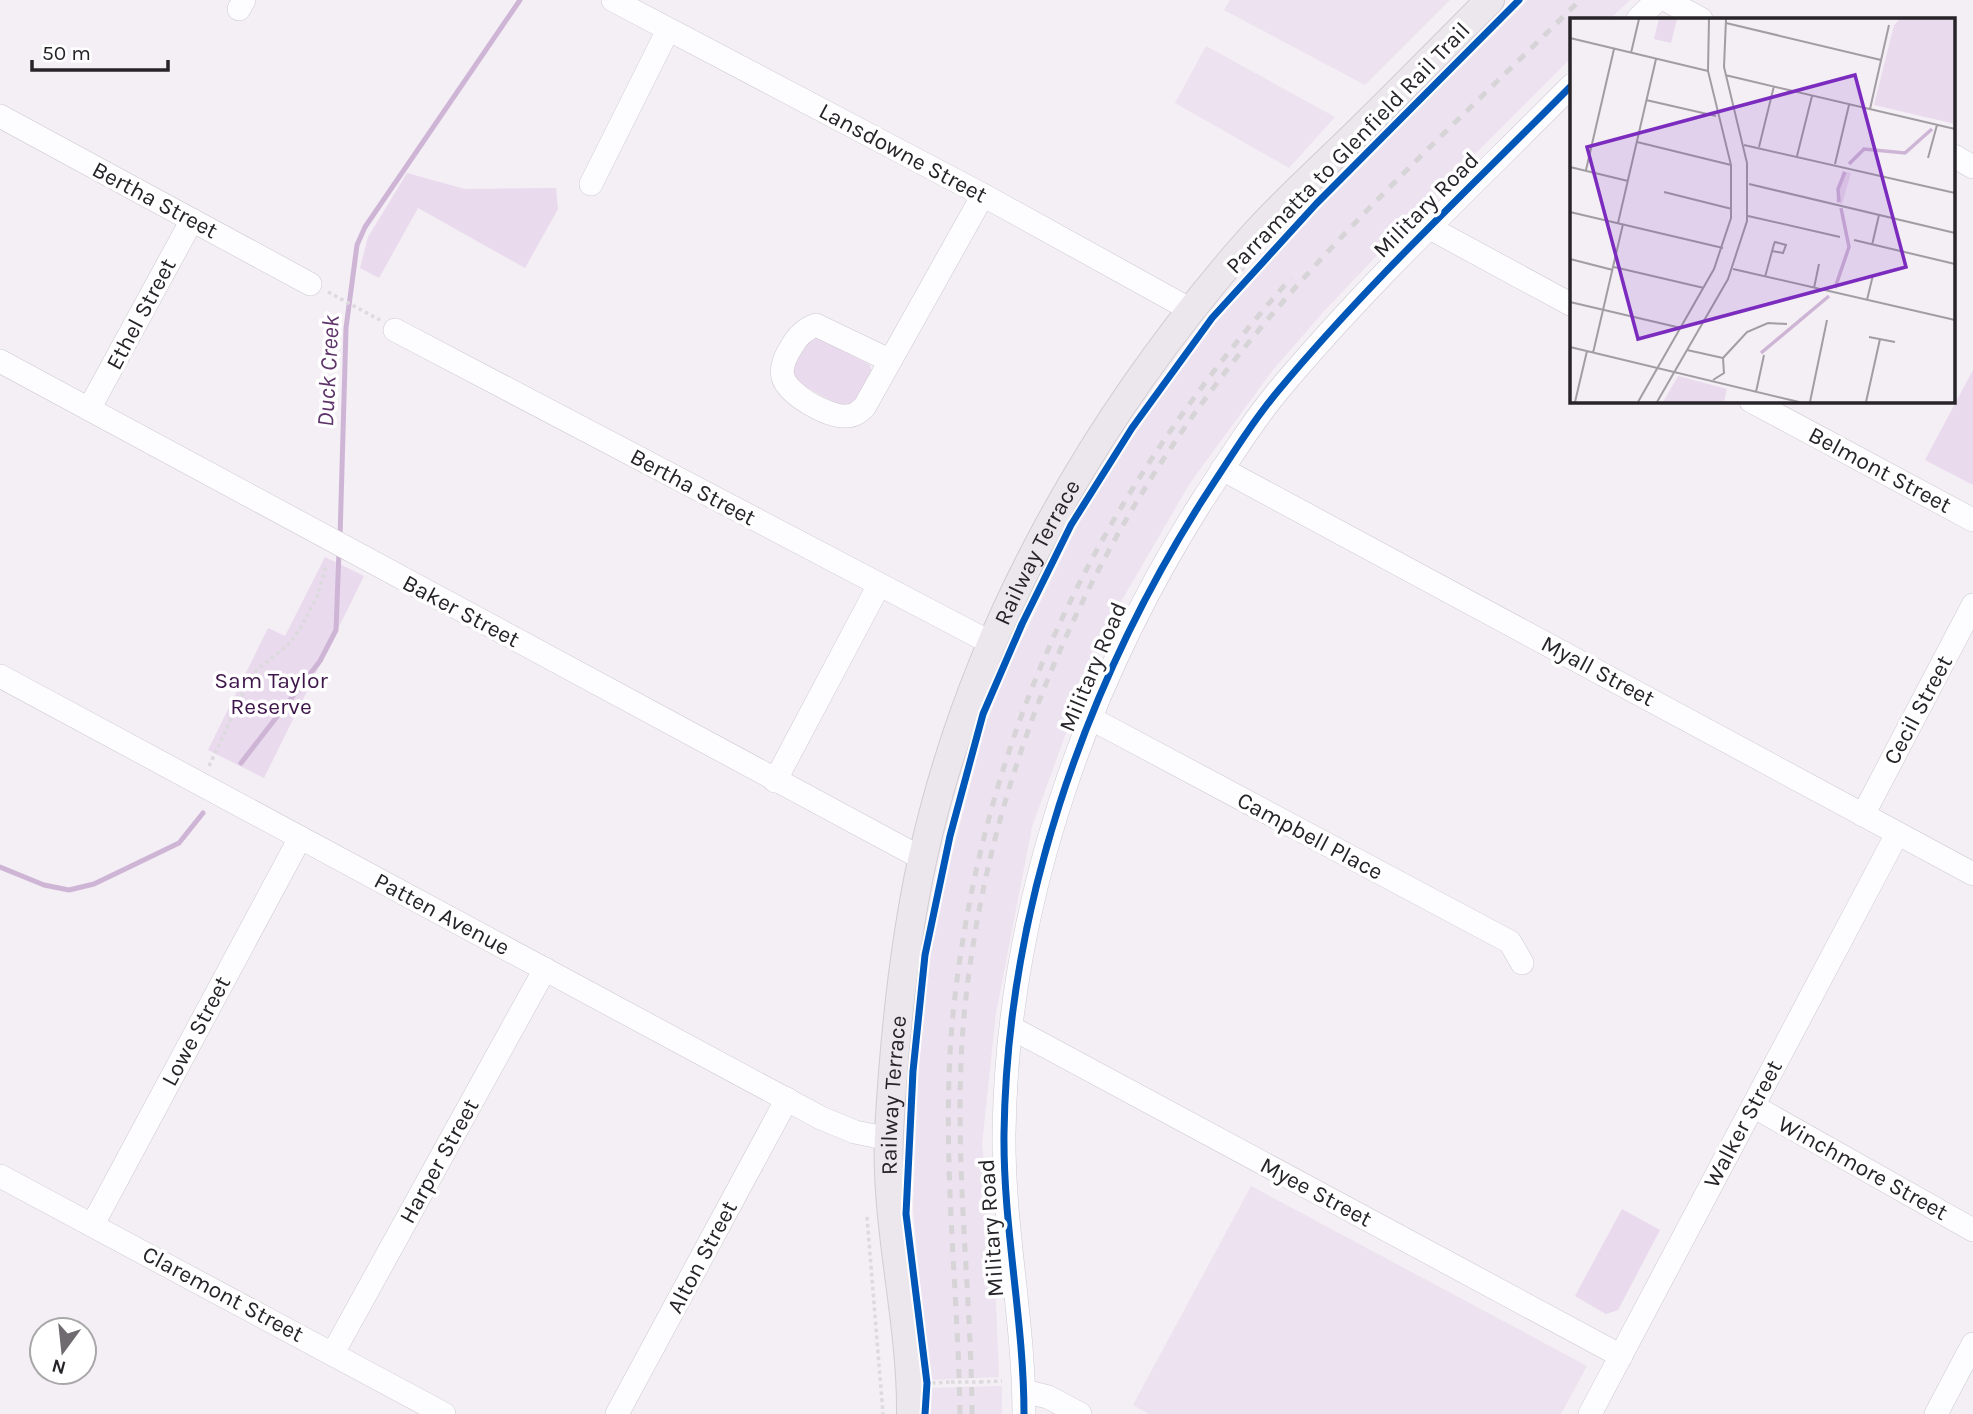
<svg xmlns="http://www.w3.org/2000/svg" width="1973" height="1414" font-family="Karla,sans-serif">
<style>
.built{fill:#ede2f0}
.green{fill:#e9daed}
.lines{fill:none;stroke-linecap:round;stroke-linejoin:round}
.stream{stroke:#ceb5d6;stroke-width:5}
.minor-casing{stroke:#cecacf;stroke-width:24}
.major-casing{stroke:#d0cdd0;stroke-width:30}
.path{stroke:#dcdadd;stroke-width:3.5;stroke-dasharray:3.5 3.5;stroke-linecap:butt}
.minor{stroke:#fdfcfe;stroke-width:23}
.major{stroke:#ece6ed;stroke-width:28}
.rail{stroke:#d6d4d6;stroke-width:5;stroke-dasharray:9 9;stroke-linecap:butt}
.path-bridge{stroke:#dcdadd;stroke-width:3.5;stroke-dasharray:3.5 3.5;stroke-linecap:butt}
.cycleway-casing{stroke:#fff;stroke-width:11}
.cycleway{stroke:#0057b8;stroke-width:7}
.labels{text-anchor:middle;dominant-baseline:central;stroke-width:7;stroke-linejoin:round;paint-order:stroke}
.street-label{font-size:23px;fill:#272429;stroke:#fff}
.park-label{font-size:23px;fill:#3f164b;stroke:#fff}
.water-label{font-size:24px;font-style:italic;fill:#5e346a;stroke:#fff}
.inset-river{fill:none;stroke:#ceb5d6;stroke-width:3.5}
.inset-road{fill:none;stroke:#a29da3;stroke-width:2}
.view{fill:#7b2cbf;fill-opacity:0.15;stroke:#7b2cbf;stroke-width:3.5}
.inset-edge{fill:none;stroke:#272429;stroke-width:3.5}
</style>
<rect width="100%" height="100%" fill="#f4eef5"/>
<g class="built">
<polygon points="1230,0 1450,0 1365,85 1224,10"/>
<polygon points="1528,0 1630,0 1610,19 1572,19 1572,57 1445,184 1325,310 1272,371 1190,483 1115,612 1080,694 1032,827 996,1013 982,1144 995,1282 999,1377 929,1380 913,1209 919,1052 929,963 947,874 986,724 1009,666 1079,523 1120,454 1205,335 1304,224"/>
<polygon points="1206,46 1335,117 1289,168 1175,103"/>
<polygon points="1251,1186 1587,1366 1561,1414 1149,1414 1133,1405"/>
<polygon points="1002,1386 1002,1414 930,1414 930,1388"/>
</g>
<g class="green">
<polygon points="407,173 465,189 556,188 558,209 525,268 418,208 379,278 360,268 368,237"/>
<path d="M814 336 870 365 872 374 854 405H839L793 380C792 363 800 345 814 336Z"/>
<polygon points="1973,370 1973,485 1925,460"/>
<polygon points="325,557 364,576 264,778 208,750 268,628 285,636"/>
<polygon points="1622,1209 1660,1230 1618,1310 1606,1314 1575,1296"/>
</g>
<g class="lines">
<g class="stream">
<polyline points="340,538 346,328 357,245 365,227 520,0"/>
<polyline points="241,763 320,661 336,630 339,551"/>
<polyline points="0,867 44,885 69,890 94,884 179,843 203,813"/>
</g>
<g class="minor-casing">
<g id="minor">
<polyline points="613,0 983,195 1191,310"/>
<polyline points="1666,0 1701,19"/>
<polyline points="239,9 244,0"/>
<polyline points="1638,19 1657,0"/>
<polyline points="0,116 310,284"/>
<polyline points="1954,156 1973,167"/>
<polyline points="591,184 668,30"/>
<polyline points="1430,228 1572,305"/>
<polyline points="395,330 993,644"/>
<path d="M889 360 816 325C805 329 798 335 792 346 786 355 780 366 783 377 788 395 828 417 846 416 855 416 859 412 865 406L983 195"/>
<polyline points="0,361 923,859"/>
<polyline points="1751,401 1973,520"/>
<polyline points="89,409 192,220"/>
<polyline points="1222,469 1973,874"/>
<polyline points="0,676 821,1118 855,1132 889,1139"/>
<polyline points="1090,718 1510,942 1522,963"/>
<polyline points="775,781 879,585"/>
<polyline points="1863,815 1973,605"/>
<polyline points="1012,1028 1621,1356"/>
<polyline points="1753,1106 1973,1230"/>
<polyline points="0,1176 444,1414"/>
<polyline points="93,1224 300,838"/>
<polyline points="333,1353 545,969"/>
<polyline points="1024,1391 1048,1397 1080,1414"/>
<polyline points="617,1414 787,1099"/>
<path d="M1024 1414C1024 1321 1003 1227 1004 1134 1007 911 1083 690 1200 504 1225 466 1249 426 1278 391 1368 283 1473 185 1572 85"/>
<polyline points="1590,1414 1897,834"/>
<polyline points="1936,1414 1973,1344"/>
</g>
</g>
<g class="major-casing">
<g id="major">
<path id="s1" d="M911 1414C912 1320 885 1227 889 1133 894 1042 903 950 922 861 971 635 1089 426 1239 252 1274 211 1315 174 1353 137 1399 92 1444 46 1490 0"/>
</g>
</g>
<g class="path">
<polyline points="328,292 380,320"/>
<polyline points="209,766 252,674 290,643 301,627 317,597 326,566"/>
<polyline points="867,1217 883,1414"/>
<polyline points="980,1382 1002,1381"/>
<polyline points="932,1383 951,1382"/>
</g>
<use href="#minor" class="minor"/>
<use href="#major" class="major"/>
<g class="rail">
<path d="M960 1414C958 1281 940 1148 953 1014 983 727 1101 492 1291 278"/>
<path d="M972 1414C971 1281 952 1149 964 1016 987 775 1087 546 1237 357 1339 228 1464 116 1580 0"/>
</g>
<polyline class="path-bridge" points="951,1382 980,1382"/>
<g class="cycleway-casing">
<g id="cycleway">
<polyline points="925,1414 927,1383 906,1214 913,1071 925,955 950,836 983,714 1022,624 1071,525 1132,428 1212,318 1316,204 1519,0"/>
<path d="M1024 1414C1024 1321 1003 1227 1004 1134 1007 911 1083 690 1200 504 1225 466 1249 426 1278 391 1368 283 1473 185 1572 85"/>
</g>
</g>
<use href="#cycleway" class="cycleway"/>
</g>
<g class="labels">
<g class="street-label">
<text transform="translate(1348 148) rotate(-46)">Parramatta to Glenfield Rail Trail</text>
<text transform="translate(903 153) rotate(28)">Lansdowne Street</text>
<text transform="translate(155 200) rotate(28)">Bertha Street</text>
<text transform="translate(1426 205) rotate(-45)">Military Road</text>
<text transform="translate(141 314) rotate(-62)">Ethel Street</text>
<text transform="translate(1880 470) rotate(28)">Belmont Street</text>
<text transform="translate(693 487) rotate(28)">Bertha Street</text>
<text stroke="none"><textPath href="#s1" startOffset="887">Railway Terrace</textPath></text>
<text transform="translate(461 611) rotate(28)">Baker Street</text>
<text transform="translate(1093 667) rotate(-67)">Military Road</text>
<text transform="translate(1598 671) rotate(28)">Myall Street</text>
<text transform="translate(1918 710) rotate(-62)">Cecil Street</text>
<text transform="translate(1310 836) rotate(28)">Campbell Place</text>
<text transform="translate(442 914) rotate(28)">Patten Avenue</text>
<text transform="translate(196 1031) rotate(-62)">Lowe Street</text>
<text stroke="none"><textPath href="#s1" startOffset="320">Railway Terrace</textPath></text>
<text transform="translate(1743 1124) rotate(-62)">Walker Street</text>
<text transform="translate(439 1161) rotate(-61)">Harper Street</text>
<text transform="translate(1863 1168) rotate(29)">Winchmore Street</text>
<text transform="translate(1316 1192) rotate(28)">Myee Street</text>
<text transform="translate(991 1228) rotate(-94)">Military Road</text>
<text transform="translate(702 1257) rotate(-62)">Alton Street</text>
<text transform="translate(223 1294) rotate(28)">Claremont Street</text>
</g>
<g class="park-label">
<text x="271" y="680">Sam Taylor<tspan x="271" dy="26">Reserve</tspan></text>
</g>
<g class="water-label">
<text transform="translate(328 371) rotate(-87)">Duck Creek</text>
</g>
</g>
<g transform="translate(1570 18)">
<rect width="385" height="385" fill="#f4eef5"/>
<path d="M89 1H107L101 25 84 21ZM330 1H385V106L304 87 324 7ZM272 153 281 155 272 186 266 184ZM108 358 157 371 154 384H93Z" fill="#e9daed"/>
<path class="inset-river" d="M279 146 294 131 335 135 362 111M269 184 268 171 275 154M265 270 279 229 271 190M191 335 259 278"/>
<path class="inset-road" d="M156 5 311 42M0 20 138 53M61 35 69 1M155 57 385 111M76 82 146 98M300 91 319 7M67 124 161 147M174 127 385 175M189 129 204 68M227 138 242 78M358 140 367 107M265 146 279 87M0 149 58 163M16 152 44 31M179 166 385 215M94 174 162 191M0 194 153 230M178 198 270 219M48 205 86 41M284 222 385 246M302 227 309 197M0 241 43 252M44 249 134 270M163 251 385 302M195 259 204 226 205 224 216 227 213 235 202 233M244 270 249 246M297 282 303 257M0 284 111 310M299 319 325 324M0 329 229 384M117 332 153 340M23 335 53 206M153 340 177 314 198 305 217 306M143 362 154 355 153 340M186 374 194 337M5 384 17 333M68 384 144 251 161 200V147L138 53 139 1M87 384 158 261 177 203V145L154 49 156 1M240 384 257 302M296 384 310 321"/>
<path class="view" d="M285 57 336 249 68 321 17 129Z"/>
<rect width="385" height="385" class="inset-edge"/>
</g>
<g transform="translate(63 1351) rotate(195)"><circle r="33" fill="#ffffff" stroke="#a9a7a9" stroke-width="2"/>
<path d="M0-5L12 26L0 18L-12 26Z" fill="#6f6b70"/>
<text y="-10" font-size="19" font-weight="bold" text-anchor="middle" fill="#272429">N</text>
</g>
<path d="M32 60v10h136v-10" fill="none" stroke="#272429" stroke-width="3.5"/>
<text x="42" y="60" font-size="21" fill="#272429" stroke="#ffffff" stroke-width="5" paint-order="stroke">50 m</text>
</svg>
